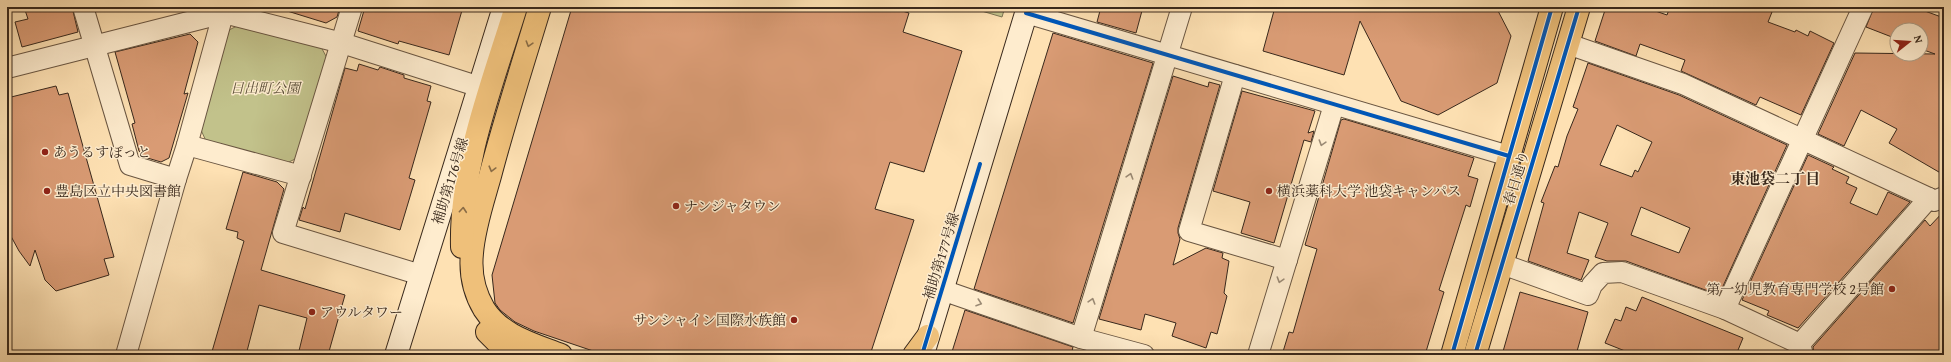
<svg xmlns="http://www.w3.org/2000/svg" width="1951" height="362" font-family="'Gentium Book Plus','Noto Serif JP',serif">
<style>
.green{fill:#c2c28b;stroke:#7d7554}
.building{fill:#d99b74;stroke:#38281c;fill-rule:evenodd}
.lines{fill:none;stroke-linecap:round;stroke-linejoin:round}
.street-casing{stroke:#6a5642;stroke-width:22}
.secondary-casing{stroke:#38281c;stroke-width:24}
.highway-casing{stroke:#38281c;stroke-width:24}
.street{stroke:#feecce;stroke-width:20}
.secondary{stroke:#feecce;stroke-width:22}
.highway{stroke:#efc07a;stroke-width:22}
.cycleway-casing{stroke:#feecce;stroke-width:6}
.cycleway{stroke:#0057b8;stroke-width:4}
.oneway{stroke:#8a6c46}
.oneway2{stroke:#9b8a75}
.poi-dot{fill:#8f2418;stroke:#feecce;stroke-width:1.5}
.labels{text-anchor:middle;dominant-baseline:central;stroke-width:3;stroke-linejoin:round;paint-order:stroke}
.park-label{font-size:14px;font-style:italic;fill:#5a4e38;stroke:#feecce}
.poi-label{font-size:14px;fill:#38281c;stroke:#feecce;text-anchor:start}
.street-label{font-size:14px;fill:#38281c;stroke:#feecce}
.neighbourhood-label{font-size:15px;font-weight:bold;fill:#38281c;stroke:#feecce}
</style>
<rect width="100%" height="100%" fill="#fee1b3"/>
<filter id="stains"><feTurbulence type="fractalNoise" baseFrequency=".005" numOctaves="4"/><feColorMatrix values="0 0 0 0 .2 0 0 0 0 .09 0 0 0 0 .02 0 0 0 .5 -.17"/></filter>
<radialGradient id="worn" r=".72"><stop offset=".6" stop-color="#630" stop-opacity="0"/><stop offset="1" stop-color="#630" stop-opacity=".3"/></radialGradient>
<g class="green">
<polygon points="968,7 1005,7 1002,17"/>
<polygon points="241,24 321,47 327,58 297,158 285,164 206,141 201,130 229,30"/>
</g>
<g class="building">
<polygon points="24,7 72,7 78,32 22,47 15,22 28,19"/>
<polygon points="285,7 340,7 337,17 326,23 284,10"/>
<polygon points="365,7 463,7 449,55 399,41 398,44 358,31"/>
<polygon points="572,7 889,7 909,13 903,32 962,51 924,172 890,162 875,209 914,220 870,355 605,355 534,331 515,322 500,310 495,303 492,275"/>
<polygon points="1101,7 1143,7 1136,33 1097,22"/>
<polygon points="1275,7 1496,7 1511,36 1497,83 1438,115 1401,101 1360,21 1344,75 1263,51"/>
<polygon points="1606,7 1644,7 1667,15 1670,7 1762,7 1772,12 1768,22 1795,32 1796,30 1808,36 1810,31 1834,43 1801,115 1760,97 1756,105 1681,71 1685,60 1640,44 1636,56 1595,41"/>
<polygon points="1874,7 1914,7 1944,18 1944,175 1889,143 1897,129 1861,110 1844,146 1818,134 1855,53 1935,54 1921,49 1921,30 1897,30 1897,39 1866,27"/>
<polygon points="1053,33 1153,63 1073,323 974,289"/>
<polygon points="190,34 198,42 184,94 188,93 169,158 161,162 144,157 139,151 132,124 135,123 115,52"/>
<path d="M1588 63 1679 95 1787 145 1719 295 1626 261H1607L1595 257 1608 223 1579 212 1567 253 1589 260 1581 280 1528 261 1544 203 1541 202 1555 166 1558 167 1567 136 1578 109 1573 107ZM1617 125 1652 142 1638 172 1635 170 1632 177 1600 165ZM1641 207 1690 228 1679 253 1631 235Z"/>
<polygon points="359,64 378,70 380,67 404,75 404,78 431,86 427,101 431,102 409,178 415,180 400,230 345,213 340,232 299,220 303,207 305,209 345,68 357,71"/>
<polygon points="1173,76 1208,87 1209,82 1220,85 1178,228 1178,233 1180,239 1173,265 1206,248 1223,253 1222,258 1229,261 1224,293 1227,296 1217,334 1211,332 1206,348 1172,336 1176,323 1145,314 1141,330 1099,319"/>
<polygon points="56,86 59,95 68,93 114,257 104,259 109,275 56,291 45,280 35,250 30,266 19,251 7,229 7,98"/>
<polygon points="1242,91 1315,111 1308,133 1314,131 1311,142 1304,140 1274,243 1241,233 1250,202 1213,191"/>
<polygon points="1344,119 1474,158 1468,176 1478,179 1470,207 1466,205 1439,290 1444,292 1425,355 1282,355 1289,332 1293,333 1317,249 1305,245 1341,120"/>
<polygon points="1808,155 1834,167 1832,169 1849,177 1846,183 1857,188 1850,203 1877,215 1888,192 1910,202 1798,328 1767,315 1769,311 1742,300"/>
<polygon points="243,172 277,182 284,189 261,270 345,295 328,355 298,355 307,318 259,305 246,355 211,355 244,241 237,238 238,232 226,229"/>
<polygon points="1944,211 1944,355 1814,355 1813,347 1925,220 1930,226"/>
<polygon points="1520,292 1588,312 1576,355 1502,355"/>
<polygon points="1642,297 1743,338 1736,355 1635,355 1605,343 1615,319 1621,321 1626,307 1636,311"/>
<polygon points="965,310 1073,347 1071,355 951,355"/>
</g>
<g class="lines">
<g class="street-casing">
<g id="street">
<polyline points="83,7 130,165 176,179"/>
<polyline points="352,7 283,233 421,275"/>
<polyline points="1026,13 1509,156"/>
<polyline points="1568,44 1683,84 1929,198"/>
<polyline points="7,68 224,13 342,43 480,87"/>
<polyline points="1235,75 1189,231 1287,260"/>
<polyline points="187,145 301,176"/>
<polyline points="1502,264 1588,295 1592,285 1603,273 1622,272 1725,309 1800,344"/>
<polyline points="942,290 1081,338 1144,355"/>
<polyline points="1725,309 1863,7"/>
<polyline points="1081,338 1182,7"/>
<polyline points="126,355 176,179 187,145 225,7"/>
<polyline points="1258,355 1334,105"/>
<polyline points="1803,355 1800,344 1929,198 1934,201 1944,197"/>
</g>
</g>
<g class="secondary-casing">
<g id="secondary">
<polyline points="923,354 1028,7"/>
<polyline points="396,355 504,7"/>
</g>
</g>
<g class="highway-casing">
<g id="highway">
<path d="M540 7C523 63 505 119 490 176 483 201 474 227 472 253 470 272 474 292 484 309 501 336 533 344 561 355"/>
<path d="M462 247C460 164 492 85 516 7"/>
<polyline points="487,332 501,346 516,355"/>
<polyline points="914,355 928,336"/>
<polyline points="1452,355 1552,7"/>
<polyline points="1475,355 1579,7"/>
</g>
</g>
<use href="#street" class="street"/>
<use href="#secondary" class="secondary"/>
<use href="#highway" class="highway"/>
<g class="cycleway-casing">
<g id="cycleway">
<polyline points="1026,13 1509,156"/>
<polyline points="922,355 980,164"/>
<polyline points="1452,355 1552,7"/>
<polyline points="1475,355 1579,7"/>
</g>
</g>
<use href="#cycleway" class="cycleway"/>
</g>
<defs><path id="oneway-chevron" d="M-2-3.5L2.5 0L-2 3.5" fill="none" stroke-width="1.6" stroke-linecap="round" stroke-linejoin="round"/></defs>
<g class="oneway">
<use href="#oneway-chevron" transform="translate(529 44) rotate(107)"/>
<use href="#oneway-chevron" transform="translate(492 169) rotate(105)"/>
<use href="#oneway-chevron" transform="translate(463 210) rotate(-85)"/>
</g>
<g class="oneway2">
<use href="#oneway-chevron" transform="translate(1322 143) rotate(107)"/>
<use href="#oneway-chevron" transform="translate(1130 176) rotate(-73)"/>
<use href="#oneway-chevron" transform="translate(1280 280) rotate(107)"/>
<use href="#oneway-chevron" transform="translate(1092 301) rotate(-73)"/>
<use href="#oneway-chevron" transform="translate(979 303) rotate(19)"/>
</g>
<g class="poi-dot">
<circle cx="45" cy="152" r="4"/>
<circle cx="47" cy="191" r="4"/>
<circle cx="1269" cy="191" r="4"/>
<circle cx="676" cy="206" r="4"/>
<circle cx="1892" cy="289" r="4"/>
<circle cx="312" cy="312" r="4"/>
<circle cx="794" cy="320" r="4"/>
</g>
<g class="labels">
<g class="park-label">
<text x="265" y="88">日出町公園</text>
</g>
<g class="poi-label">
<text x="53" y="152">あうるすぽっと</text>
<text x="55" y="191">豊島区立中央図書館</text>
<text x="1277" y="191">横浜薬科大学 池袋キャンパス</text>
<text x="684" y="206">ナンジャタウン</text>
<text x="1884" y="289" text-anchor="end">第一幼児教育専門学校 2号館</text>
<text x="320" y="312">アウルタワー</text>
<text x="786" y="320" text-anchor="end">サンシャイン国際水族館</text>
</g>
<g class="street-label">
<text transform="translate(1516 178) rotate(-73)">春日通り</text>
<text transform="translate(450 181) rotate(-73)">補助第176号線</text>
<text transform="translate(941 256) rotate(-73)">補助第177号線</text>
</g>
<g class="neighbourhood-label">
<text x="1775" y="178">東池袋二丁目</text>
</g>
</g>
<rect width="1951" height="362" fill="none" stroke="#fee1b3" stroke-width="24"/>
<rect x="8" y="8" width="1935" height="346" fill="none" stroke="#38281c" stroke-width="2"/>
<rect x="12" y="12" width="1927" height="338" fill="none" stroke="#38281c"/>
<g transform="translate(1909 42) rotate(73)"><circle r="19" fill="#feecce" stroke="#af9e87"/>
<path d="M0-3L7 15L0 10L-7 15Z" fill="#8f2418"/>
<text y="-6" font-size="11" font-weight="bold" text-anchor="middle" fill="#38281c">N</text>
</g>
<rect width="100%" height="100%" filter="url(#stains)"/>
<rect width="100%" height="100%" fill="url(#worn)"/>
</svg>
